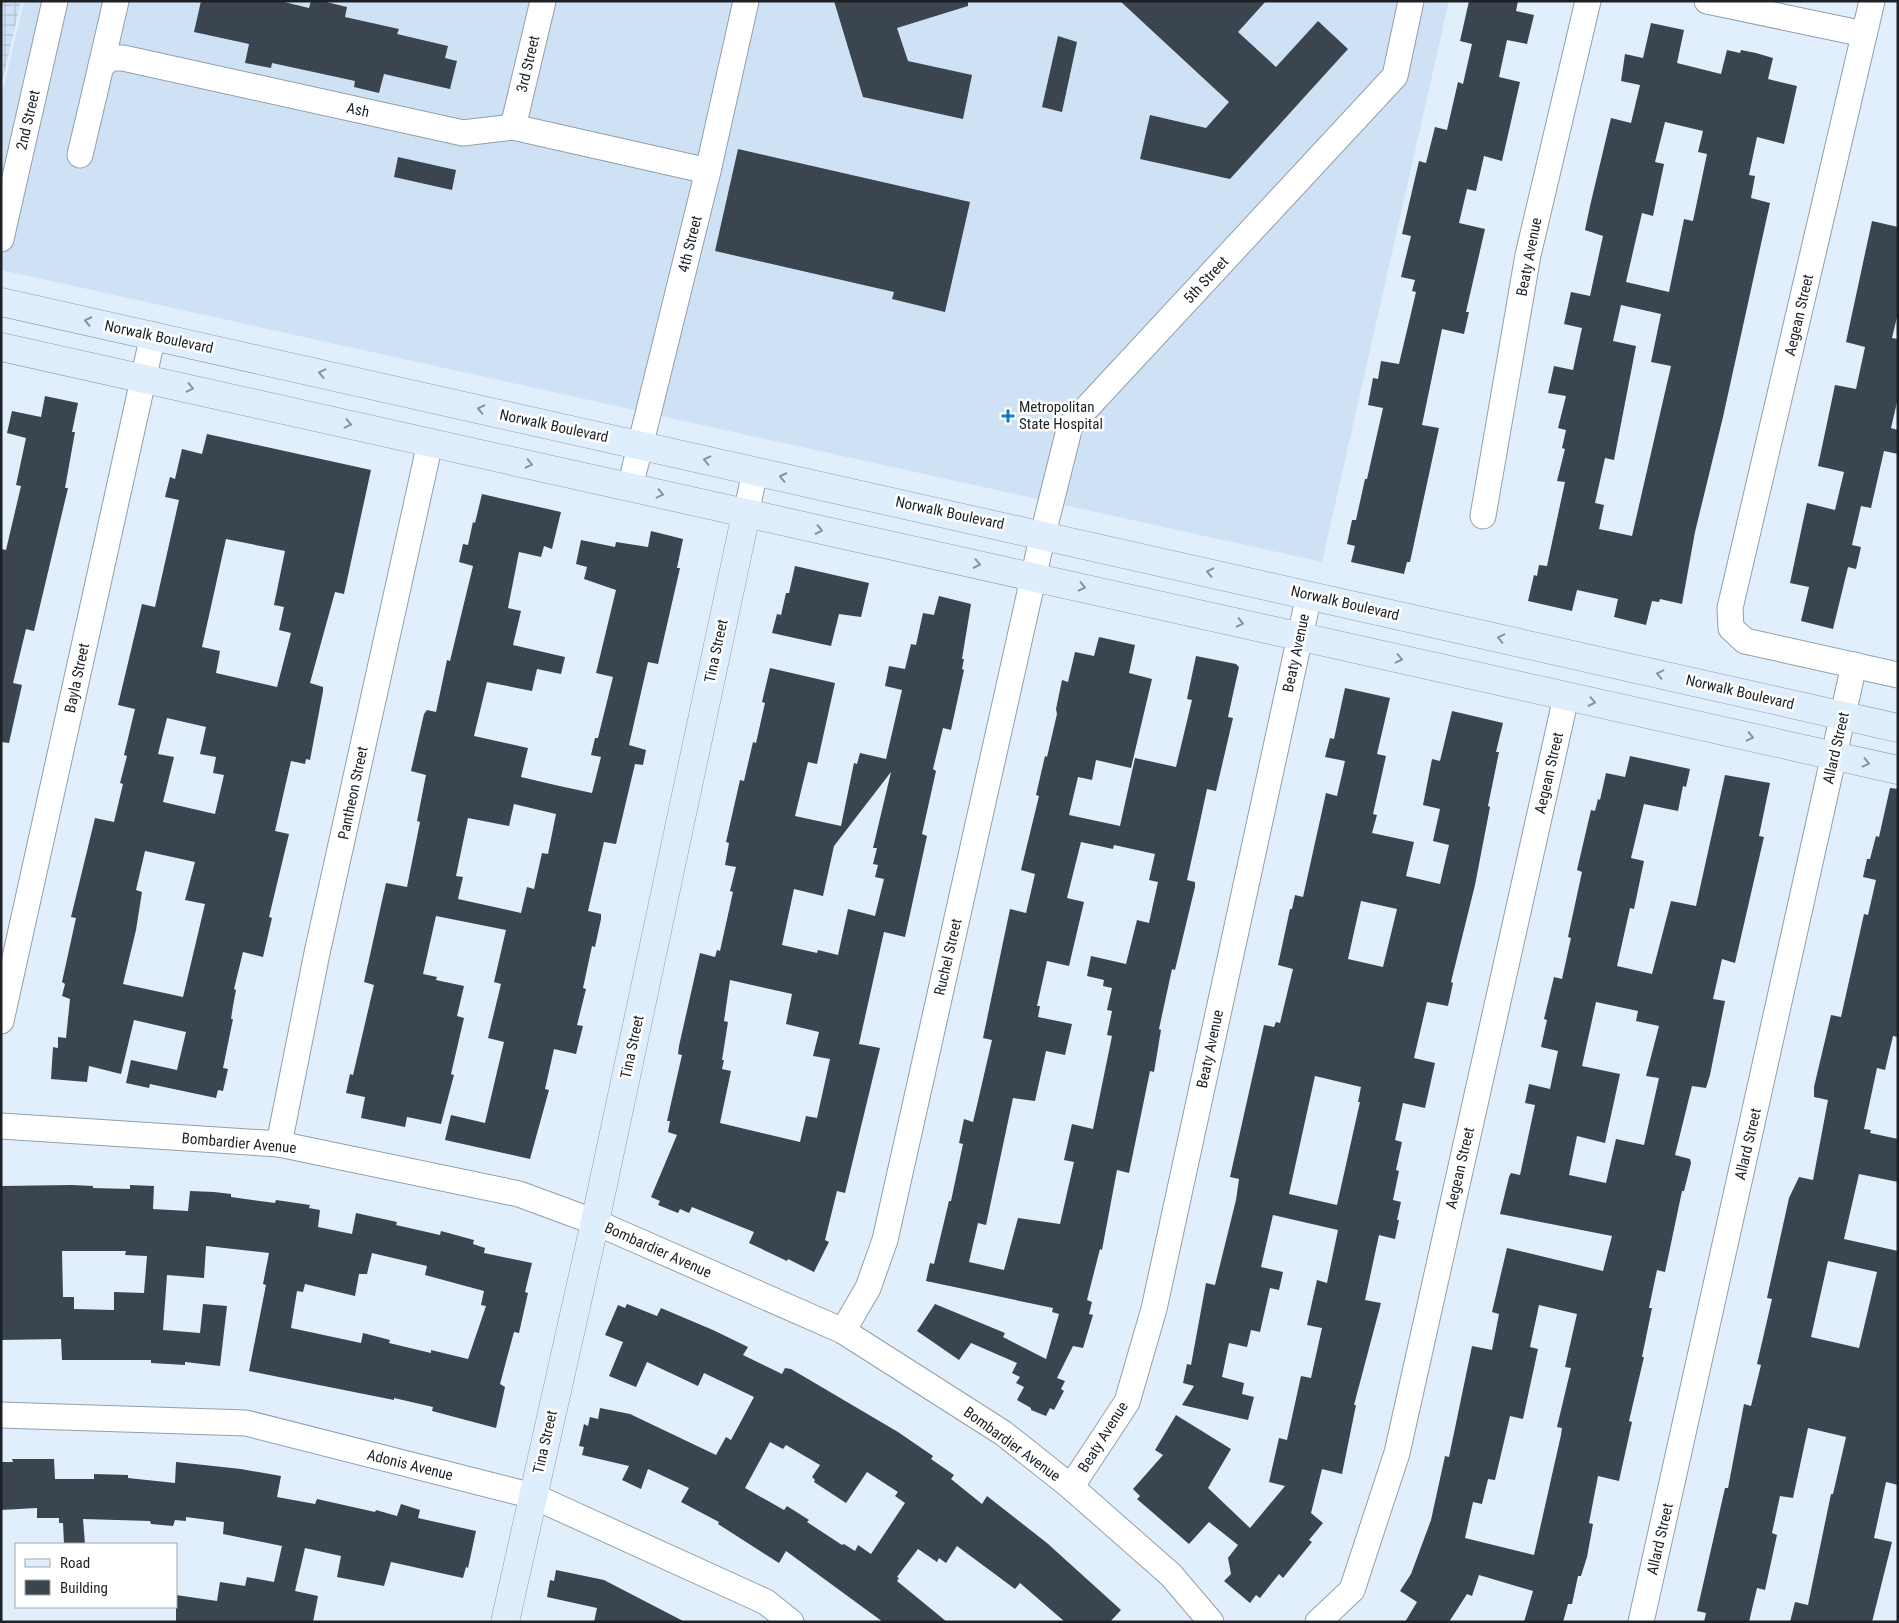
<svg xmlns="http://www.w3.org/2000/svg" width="1899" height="1623" font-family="'Roboto Condensed',sans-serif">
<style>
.built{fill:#cfe2f5}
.industrial{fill:url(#industrial-grid)}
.building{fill:#3b4550;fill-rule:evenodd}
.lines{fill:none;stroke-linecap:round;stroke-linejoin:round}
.street-casing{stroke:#929fab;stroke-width:27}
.secondary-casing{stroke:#929fab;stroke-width:29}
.street{stroke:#fff;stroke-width:25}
.secondary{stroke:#deeefd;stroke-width:28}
.oneway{stroke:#87929c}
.poi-dot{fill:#1478c4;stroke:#fff;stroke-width:2}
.labels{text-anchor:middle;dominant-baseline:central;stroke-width:5;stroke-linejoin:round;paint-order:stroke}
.street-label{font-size:15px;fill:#1d2126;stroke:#fff}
.poi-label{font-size:15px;fill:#1d2126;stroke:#fff;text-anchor:start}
</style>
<defs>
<pattern id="industrial-grid" width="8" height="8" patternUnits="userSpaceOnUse" patternTransform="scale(1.25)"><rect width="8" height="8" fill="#cfe2f5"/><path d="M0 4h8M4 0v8" fill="none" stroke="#b1c2d2"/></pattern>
</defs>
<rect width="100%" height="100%" fill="#e1effc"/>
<polygon class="built" points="24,1 1449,1 1322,562 1,270 1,98"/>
<polygon class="industrial" points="1,1 21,1 1,87"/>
<g class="building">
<polygon points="201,1 280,1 309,8 311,1 322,1 347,7 345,17 399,29 397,34 448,46 445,58 457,61 450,89 384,74 379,93 354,87 355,81 272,63 271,68 245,63 249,44 194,32"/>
<polygon points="834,1 968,1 968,6 897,28 908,61 972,75 963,119 863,97"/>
<polygon points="1120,1 1266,1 1238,32 1276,67 1318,21 1348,49 1230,179 1140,159 1150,115 1206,128 1229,102"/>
<polygon points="1469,1 1518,1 1516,11 1534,15 1527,44 1507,40 1499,77 1520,82 1502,161 1484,156 1476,191 1467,189 1459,223 1485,229 1466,312 1469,312 1464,334 1442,329 1422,425 1439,428 1410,562 1407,562 1404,574 1351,562 1355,546 1347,544 1352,520 1356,520 1365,479 1367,479 1383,408 1368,405 1373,378 1378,379 1381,361 1399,364 1416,292 1412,291 1415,280 1401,277 1411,236 1402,234 1419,161 1426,163 1435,127 1447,130 1458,82 1463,84 1472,44 1460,41"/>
<path d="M1651 23 1684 30 1677 63 1721 74 1727 50 1740 53 1741 50 1756 53 1773 58 1768 79 1797 86 1784 144 1757 137 1749 175 1755 176 1751 198 1770 203 1723 417 1695 532 1682 604 1660 599 1659 602 1652 601 1646 625 1614 617 1618 599 1577 590 1572 611 1528 601 1534 575 1537 576 1539 565 1547 566 1565 482 1557 481 1565 449 1562 448 1566 430 1558 428 1566 396 1548 393 1554 366 1573 370 1582 328 1564 324 1571 292 1590 296 1603 236 1585 230 1590 206 1611 118 1631 123 1640 85 1621 81 1625 54 1643 58ZM1665 122 1703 131 1698 152 1707 154 1693 221 1684 219 1669 292 1626 282 1642 213 1653 216 1664 164 1655 162ZM1621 305 1661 314 1651 362 1671 366 1632 536 1599 529 1604 505 1595 503 1605 458 1614 460 1636 346 1613 341Z"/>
<polygon points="1058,36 1077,42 1062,112 1042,107"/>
<polygon points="738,149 970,202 945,312 892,299 894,292 715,251"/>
<polygon points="398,157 456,170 452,190 394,177"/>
<polygon points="1872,221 1898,227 1898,313 1892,338 1898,339 1898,398 1891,428 1898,430 1898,454 1884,451 1871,508 1861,506 1852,545 1861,547 1856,569 1848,567 1833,629 1801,621 1809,587 1790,583 1807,503 1835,510 1844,472 1818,466 1835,385 1856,389 1865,347 1846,342"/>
<polygon points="45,396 78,403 72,432 75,432 65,488 68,488 34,631 26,629 13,683 22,685 9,743 1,742 1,549 6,550 21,486 16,485 26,438 7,433 12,411 41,417"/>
<path d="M207 434 371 470 344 594 335 592 310 683 323 687V691L310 760 306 759 305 764 291 761 275 831 289 834 269 917 272 918 263 957 243 952 234 989 236 990 233 1006 231 1019H233L223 1068 228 1069 223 1091 218 1090 216 1098 150 1084 149 1088 126 1083 131 1060 177 1070 186 1032 134 1020 121 1074 89 1066 87 1082 51 1079 53 1047 58 1048V1037L66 1038 70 999 62 996 65 984 62 982 76 918 71 917 95 818 114 822 123 784 120 783 127 756 124 755 135 709 118 705 142 604 155 607 179 500 165 497 170 477 175 479 182 449 202 454ZM226 539 285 551 274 605 284 607 279 630 291 633 277 687 216 673 220 651 202 647ZM167 718 206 727 200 754 216 757 213 773 224 775 215 814 163 802 174 757 158 754ZM145 851 195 862 185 900 205 904 183 997 123 984 136 930 142 892 136 890Z"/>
<path d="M482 494 561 512 552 549 544 546 541 557 519 552 508 608 521 611 513 645 565 657 561 674 537 669 532 691 487 682 474 736 528 748 521 777 555 785 592 793 601 757 591 755 595 738H598L613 677 596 673 616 590 584 579 587 567 576 564 581 540 615 547 616 542 648 547 651 531 683 539 677 568H680L658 664 648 662 629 745 646 750 643 765 635 764 616 844 604 842 588 911 601 914V919L595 947 592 946 583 988 586 989 577 1025 583 1026 576 1054 554 1049 545 1089 549 1090 530 1159 445 1140 451 1115 485 1123 504 1042 488 1038 501 984 494 982 506 930 436 916 423 974 437 977 436 980 464 986 457 1016 464 1018 451 1074 454 1075 441 1124 407 1117 405 1127 361 1118 365 1097 346 1093 350 1074 353 1075 374 985 364 982 386 883 407 887 420 822 417 821 426 775 411 771 424 714 427 710 436 712 447 660 450 661 473 566 459 562 463 544 468 545 473 522 475 523ZM514 804 556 814 548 854 542 853 534 889 527 887 521 913 458 899 463 877 456 876 468 818 509 826Z"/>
<polygon points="795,566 869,583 861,617 839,614 831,646 772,633 777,614 781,615 786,593 789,593"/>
<path d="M939 596 971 604 962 659H964L962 669 964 670 951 730 943 728 933 769 936 771 922 834 927 836 905 937 884 932 859 1044 880 1048 845 1193 837 1191 825 1240 829 1242 814 1272 788 1259 787 1261 749 1243 754 1232 692 1207 689 1213 680 1209 678 1213 658 1205 660 1201 651 1197 677 1135 668 1132 670 1121H667L682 1055 678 1054 679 1046 700 953 715 957 717 950 720 951 733 892 730 891 736 867 725 865 729 843 726 842 740 780 744 781 753 742 756 743 765 703 762 702 770 668 835 683 817 764 808 762 795 816 841 826 854 763 857 764 860 753 886 759 902 690 885 686 889 666 905 669 911 644 916 645 923 613 934 615ZM891 772 873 848H877L873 864 878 865 875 877 884 879 875 916 848 909 838 955 818 950 817 953 782 945 794 889 823 896 834 846ZM730 980 792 994 786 1024 819 1032 813 1056 830 1059 817 1118 806 1116 800 1142 720 1123 731 1071 722 1069 724 1060H722L728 1022 724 1021Z"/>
<path d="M1099 637 1135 645 1129 673 1152 679 1131 768 1096 760 1092 780 1078 777 1069 815 1120 826 1135 758 1176 767 1192 700 1187 699 1196 656 1236 664 1239 667 1228 717 1233 718 1216 791 1207 789 1198 831 1187 880 1195 882V887L1175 970 1172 969 1159 1029 1161 1030 1154 1072 1150 1071 1129 1173 1117 1170 1102 1250 1100 1249 1087 1300 1092 1302 1089 1314 1093 1315 1083 1348 1073 1346 1057 1378 1065 1381 1061 1389 1064 1391 1054 1410 1050 1408 1046 1416 1031 1410V1408L1017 1400 1024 1387 1016 1383 1020 1377 1012 1373 1017 1363 971 1343 959 1360 917 1331 935 1304 1005 1333 1003 1337 1046 1359 1059 1314 1052 1312 1053 1308 926 1281 930 1263 934 1264 949 1201H951L963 1144 959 1143 964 1119 973 1122 978 1101 992 1040 983 1038 1010 909 1026 913 1035 874 1021 870 1039 796 1036 795 1045 756 1047 757 1057 714 1056 709 1062 680 1068 682 1075 652 1094 656ZM1081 842 1113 849 1114 845 1155 854 1149 880 1158 882 1149 923 1137 920 1126 964 1091 956 1087 976 1104 980 1103 986 1112 988 1107 1010 1112 1011 1107 1035 1112 1036 1093 1129 1072 1124 1064 1160 1074 1162 1060 1224 1018 1218 1004 1270 969 1262 978 1223 986 1225 1013 1098 1035 1101 1046 1051 1065 1055 1072 1024 1038 1017 1040 1006H1037L1047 961 1069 966 1084 902 1067 898Z"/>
<path d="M1345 688 1390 698 1377 754 1386 756 1373 814 1377 815 1372 833 1414 842 1406 876 1440 884 1449 845 1433 841 1440 809 1423 805 1432 759 1440 761 1452 711 1503 723 1496 752H1499L1488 806 1490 807 1475 885 1451 982 1453 983 1448 1006 1427 1002 1414 1058 1435 1063 1425 1108 1403 1103 1395 1140 1402 1142 1396 1170 1399 1171 1393 1200 1401 1202 1397 1220H1399L1395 1239 1379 1235 1365 1300 1381 1303 1354 1405H1356L1342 1474 1322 1469 1311 1513 1323 1523 1309 1540 1312 1542 1283 1578 1279 1574 1260 1598 1256 1595 1250 1603 1224 1581 1231 1574 1228 1558 1238 1545 1209 1522 1189 1544 1137 1499 1140 1496 1133 1489 1163 1455 1155 1450 1176 1415 1231 1449 1208 1488 1250 1528 1285 1486 1269 1482 1279 1438 1287 1440 1301 1376 1311 1378 1322 1328 1307 1325 1317 1280 1327 1283 1338 1230 1273 1215 1261 1267 1283 1272 1279 1290 1270 1288 1260 1332 1251 1330 1247 1347 1229 1343 1222 1377 1244 1383 1242 1394 1254 1397 1248 1420 1182 1405 1194 1386 1183 1383 1187 1364 1191 1365 1206 1283 1215 1285 1236 1200 1239 1179 1230 1177 1264 1025 1274 1027 1276 1022 1280 1023 1293 969 1278 965 1290 909H1292L1295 895 1303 897 1326 793 1337 796 1345 761 1325 757 1330 738 1334 739ZM1361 901 1397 909 1383 967 1348 959ZM1315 1076 1361 1087 1358 1102H1360L1337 1205 1289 1194Z"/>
<path d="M1630 756 1690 769 1686 787 1683 786 1678 811 1644 804 1631 858 1644 861 1634 909 1630 908 1617 966 1652 974 1671 901 1696 906 1725 775 1770 783 1759 836 1764 837 1735 963 1722 959 1713 999 1725 1001 1710 1075 1706 1088 1692 1086 1675 1155 1690 1159 1691 1163 1684 1191H1682L1665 1272 1657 1270 1649 1308H1652L1642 1357H1644L1629 1421 1632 1422 1619 1481 1598 1476 1589 1523 1593 1524 1587 1557 1581 1576H1578L1572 1604H1568L1563 1622H1524L1533 1591 1479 1575 1472 1596 1467 1594 1449 1622H1405L1417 1602 1400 1591 1411 1574 1431 1520 1445 1456 1449 1457 1472 1346 1492 1350 1499 1314 1492 1312 1507 1248 1603 1271 1612 1236 1500 1214 1509 1177 1511 1173 1520 1175 1535 1105 1525 1103 1529 1084 1550 1089 1558 1051 1541 1047 1547 1020 1544 1019 1554 977 1562 979 1571 938 1568 937 1582 872 1577 870 1591 810 1595 811 1598 799 1600 800 1606 773 1625 777ZM1596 1002 1638 1011 1636 1021 1659 1026 1646 1076 1659 1078 1644 1145 1616 1139 1606 1183 1569 1175 1577 1136 1605 1143 1620 1074 1582 1066ZM1539 1305 1577 1314 1565 1367 1571 1368 1557 1427 1562 1428 1561 1435 1534 1555 1465 1538 1473 1502 1482 1504 1488 1479 1495 1480 1510 1416 1523 1419 1538 1349 1530 1347Z"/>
<path d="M1890 788 1898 789V1037L1893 1036 1885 1070 1877 1068 1864 1129 1871 1130 1870 1133 1898 1139V1182L1859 1174 1844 1239 1898 1251V1485L1886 1482 1874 1538 1892 1542 1872 1622H1790L1795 1602 1808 1605 1831 1494H1833L1846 1437 1808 1428 1793 1498 1780 1496 1772 1533 1777 1535 1765 1590 1757 1588 1749 1622H1704L1706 1613 1697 1611 1725 1488H1728L1744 1404 1751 1406 1761 1365 1757 1364 1772 1299 1767 1298 1789 1198 1799 1177 1813 1180 1828 1100 1814 1097V1087L1831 1015 1841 1017 1864 914 1868 915 1876 880 1863 877 1867 859H1870L1876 836 1879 837ZM1828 1261 1877 1272 1859 1348 1811 1337Z"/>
<path d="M72 1185 93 1186V1188L130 1189V1185L154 1186 153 1209 188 1211 190 1191 214 1192 231 1194V1197L275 1203 276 1200 310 1205 309 1208 320 1210 318 1227 352 1234 356 1213 397 1222 396 1225 440 1235 441 1231 474 1240 473 1244 485 1248 484 1253 532 1263 525 1292 528 1293 519 1333 514 1332 500 1384 505 1387 496 1428 432 1411 433 1407 394 1398V1400L249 1371 266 1285 263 1284 269 1253 206 1246 204 1278 167 1275 163 1330 200 1333 203 1304 227 1306 220 1366 185 1362V1365L151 1363V1360H62L61 1339 1 1340V1186ZM62 1251H126L125 1255 147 1256 144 1293 114 1292V1310L74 1309V1297H63ZM372 1253 427 1266 425 1275 484 1291 481 1305 486 1306 468 1359 431 1350V1353L389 1343 390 1340 363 1333 361 1343 291 1328 297 1291 303 1292 305 1284 355 1296 359 1274H367Z"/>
<path d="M627 1304 657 1316 661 1308 713 1330 748 1347 743 1355 782 1374 785 1368 791 1369 898 1432 933 1456 931 1459 954 1475 951 1479 982 1504 987 1496 1047 1543 1121 1610 1110 1622H1065L1020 1583 1015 1589 957 1546 946 1563 939 1558 937 1562 918 1549 897 1577 899 1578 897 1581 947 1622H883L786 1551 779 1563 718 1524 719 1522 681 1502 689 1488 648 1469 641 1489 622 1480 629 1466 582 1455 584 1447 579 1446 584 1424 588 1426 590 1417 598 1419 600 1408 630 1414 716 1455 726 1437 731 1440 754 1397 704 1373 698 1386 647 1362 636 1387 609 1376 623 1342 605 1335 618 1305 625 1308ZM770 1442 783 1449 786 1445 820 1465 812 1477 815 1480 814 1482 846 1503 867 1472 898 1492 895 1496 905 1503 871 1554 858 1545 855 1551 844 1544 842 1545 807 1522 809 1520 787 1506 784 1510 745 1488Z"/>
<polygon points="12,1459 54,1459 55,1479 94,1479 94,1474 128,1475 128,1478 175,1483 176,1462 241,1469 281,1476 277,1497 315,1504 317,1499 375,1512 376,1510 397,1516 401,1504 420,1510 418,1518 476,1531 468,1568 466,1567 463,1578 391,1562 384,1586 337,1577 341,1556 305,1548 295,1591 318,1596 313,1622 176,1622 176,1595 217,1601 220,1582 245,1586 247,1577 274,1582 282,1546 223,1534 224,1522 186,1517 186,1521 175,1520 173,1526 151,1524 150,1521 83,1519 85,1544 64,1544 63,1523 59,1523 59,1518 37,1518 37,1508 1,1510 1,1462 13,1462"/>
<polygon points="556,1570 604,1580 685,1622 594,1622 597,1608 547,1597 550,1580 554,1581"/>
</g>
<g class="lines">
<g class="street-casing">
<g id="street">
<polyline points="1707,1 1864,34"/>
<polyline points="1872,1 1730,608 1731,628 1745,641 1898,675"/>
<polyline points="101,66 116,1"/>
<polyline points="513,127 543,1"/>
<polyline points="80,155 101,66 111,58 123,58 463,133 513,127 708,171"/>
<polyline points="1,239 55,1"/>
<polyline points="630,487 708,171 746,1"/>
<polyline points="746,514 755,471"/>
<polyline points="1483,516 1528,255 1588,1"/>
<polyline points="1,1021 153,335"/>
<polyline points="1,1126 279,1144 519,1194 595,1222 843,1331 1003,1433 1071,1487 1171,1575 1211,1622"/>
<polyline points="279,1144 317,953 430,443"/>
<polyline points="843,1331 868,1288 885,1240 1043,534 1070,426 1395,76 1411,1"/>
<polyline points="1,1415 246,1423 533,1496 766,1602 791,1622"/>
<polyline points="1071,1487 1127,1402 1154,1309 1309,595"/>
<polyline points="1318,1622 1352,1590 1397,1453 1566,697"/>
<polyline points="1641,1622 1854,665"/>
</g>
</g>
<g class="secondary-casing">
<g id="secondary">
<polyline points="1,302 1898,728"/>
<polyline points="1,347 1898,770"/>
<polyline points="505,1622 595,1222 746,514"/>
</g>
</g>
<use href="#street" class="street"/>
<use href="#secondary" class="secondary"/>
</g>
<defs><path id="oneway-chevron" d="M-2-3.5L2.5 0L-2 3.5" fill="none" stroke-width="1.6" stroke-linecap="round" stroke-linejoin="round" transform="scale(1.25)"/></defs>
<g class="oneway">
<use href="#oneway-chevron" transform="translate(88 321) rotate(-168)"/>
<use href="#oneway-chevron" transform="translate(322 373) rotate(-167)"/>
<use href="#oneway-chevron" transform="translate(190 388) rotate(13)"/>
<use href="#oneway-chevron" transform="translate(481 409) rotate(-167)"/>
<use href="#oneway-chevron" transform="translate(348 424) rotate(13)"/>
<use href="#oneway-chevron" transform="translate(707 460) rotate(-167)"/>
<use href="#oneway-chevron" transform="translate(529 464) rotate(13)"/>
<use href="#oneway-chevron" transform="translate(783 477) rotate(-168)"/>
<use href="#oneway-chevron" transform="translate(660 494) rotate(13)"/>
<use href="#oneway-chevron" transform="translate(819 530) rotate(12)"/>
<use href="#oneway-chevron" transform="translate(977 564) rotate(12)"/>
<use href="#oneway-chevron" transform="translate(1210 572) rotate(-167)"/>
<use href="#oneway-chevron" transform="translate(1082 587) rotate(13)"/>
<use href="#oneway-chevron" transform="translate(1240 623) rotate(13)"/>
<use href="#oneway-chevron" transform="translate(1501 638) rotate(-167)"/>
<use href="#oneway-chevron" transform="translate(1399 659) rotate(13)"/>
<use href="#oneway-chevron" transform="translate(1660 674) rotate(-167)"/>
<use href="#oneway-chevron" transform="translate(1592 702) rotate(12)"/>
<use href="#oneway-chevron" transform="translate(1750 737) rotate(13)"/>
<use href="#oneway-chevron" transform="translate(1866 763) rotate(13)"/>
</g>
<path class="poi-dot" d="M1005.5 408.5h5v5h5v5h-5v5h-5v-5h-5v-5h5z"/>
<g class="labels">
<g class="street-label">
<text transform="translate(528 64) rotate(-77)">3rd Street</text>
<text transform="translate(358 110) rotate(12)">Ash</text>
<text transform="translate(28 120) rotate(-77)">2nd Street</text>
<text transform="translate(690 244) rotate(-76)">4th Street</text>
<text transform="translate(1529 257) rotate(-79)">Beaty Avenue</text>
<text transform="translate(1206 280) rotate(-47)">5th Street</text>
<text transform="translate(1799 315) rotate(-77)">Aegean Street</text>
<text transform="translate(159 337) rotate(12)">Norwalk Boulevard</text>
<text transform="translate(554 426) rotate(12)">Norwalk Boulevard</text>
<text transform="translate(950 513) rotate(12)">Norwalk Boulevard</text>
<text transform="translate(1345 603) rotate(13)">Norwalk Boulevard</text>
<text transform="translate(716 651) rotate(-78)">Tina Street</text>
<text transform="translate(1296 653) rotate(-78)">Beaty Avenue</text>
<text transform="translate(77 678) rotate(-78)">Bayla Street</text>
<text transform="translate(1740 692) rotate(13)">Norwalk Boulevard</text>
<text transform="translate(1836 748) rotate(-77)">Allard Street</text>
<text transform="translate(1549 773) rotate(-77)">Aegean Street</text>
<text transform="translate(353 793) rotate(-78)">Pantheon Street</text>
<text transform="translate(948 957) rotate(-77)">Ruchel Street</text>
<text transform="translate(632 1047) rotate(-78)">Tina Street</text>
<text transform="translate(1210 1049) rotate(-78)">Beaty Avenue</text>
<text transform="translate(239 1143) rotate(5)">Bombardier Avenue</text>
<text transform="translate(1748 1144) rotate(-77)">Allard Street</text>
<text transform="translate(1460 1168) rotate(-77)">Aegean Street</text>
<text transform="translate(658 1250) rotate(24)">Bombardier Avenue</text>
<text transform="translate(1103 1437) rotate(-58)">Beaty Avenue</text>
<text transform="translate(545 1442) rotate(-77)">Tina Street</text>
<text transform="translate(1012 1444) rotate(36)">Bombardier Avenue</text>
<text transform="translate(410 1465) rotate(14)">Adonis Avenue</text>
<text transform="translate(1660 1539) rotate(-77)">Allard Street</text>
</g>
<g class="poi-label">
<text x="1019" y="407">Metropolitan<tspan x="1019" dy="17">State Hospital</tspan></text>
</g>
</g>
<rect width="1899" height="1623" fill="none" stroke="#1d2126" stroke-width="5"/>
<rect x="15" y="1543" width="162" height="65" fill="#ffffff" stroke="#a5a6a8"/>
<rect x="25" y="1559" width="25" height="8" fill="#deeefd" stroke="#a5a6a8"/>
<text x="60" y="1568" font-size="15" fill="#1d2126">Road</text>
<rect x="25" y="1580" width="25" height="15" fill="#3b4550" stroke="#a5a6a8"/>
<text x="60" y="1593" font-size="15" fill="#1d2126">Building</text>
</svg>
